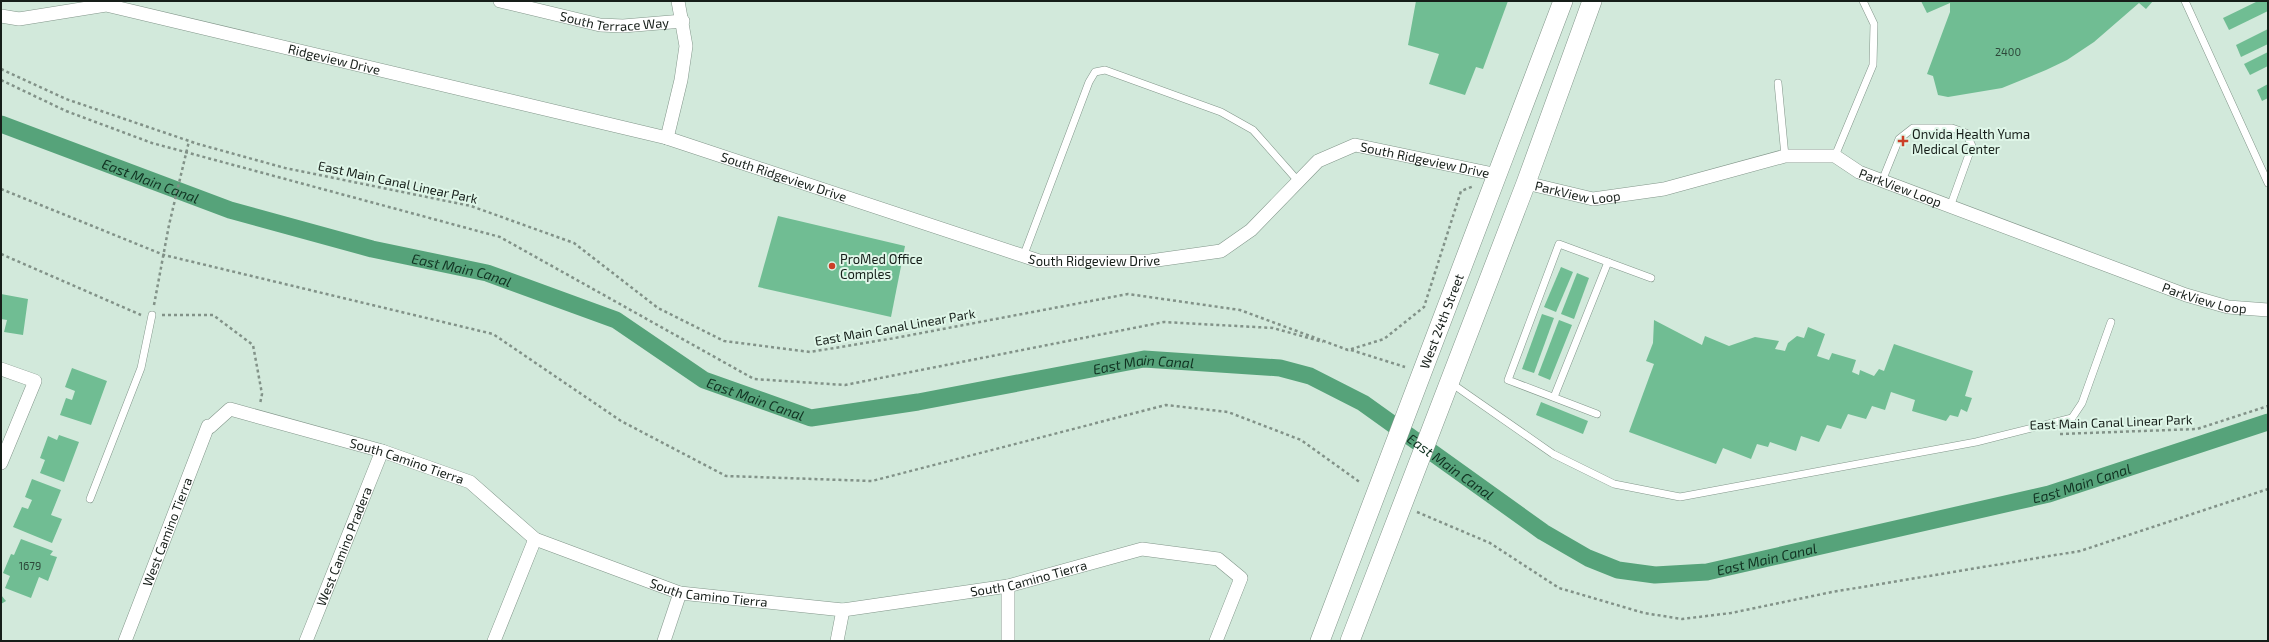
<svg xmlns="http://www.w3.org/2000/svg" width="2269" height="642" font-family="'Exo 2',sans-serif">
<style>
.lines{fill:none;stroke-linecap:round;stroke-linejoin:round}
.canal{stroke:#56a37a;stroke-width:17}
.building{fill:#70bd93}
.lane-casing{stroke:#82968a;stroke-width:8}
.street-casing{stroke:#82968a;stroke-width:14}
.secondary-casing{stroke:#82968a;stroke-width:20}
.path{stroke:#829288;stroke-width:2.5;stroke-dasharray:3 3;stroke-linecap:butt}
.lane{stroke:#fff;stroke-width:7}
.street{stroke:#fff;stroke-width:13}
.secondary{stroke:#fff;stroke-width:19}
.poi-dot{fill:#cb3f27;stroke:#dff6e8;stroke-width:1.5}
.labels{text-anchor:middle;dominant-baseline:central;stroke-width:4;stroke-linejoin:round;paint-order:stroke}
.number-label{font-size:11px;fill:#2c4638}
.street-label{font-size:13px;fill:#161e19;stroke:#dff6e8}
.poi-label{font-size:13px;fill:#161e19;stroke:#dff6e8;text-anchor:start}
.water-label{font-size:14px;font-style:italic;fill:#132;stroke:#dff6e8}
</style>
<rect width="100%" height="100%" fill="#d2e9db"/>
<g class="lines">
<path class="canal" id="s1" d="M1 124 230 210 372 249 487 273 616 320 704 380 811 418 918 402 1144 359 1280 368 1310 376 1363 403 1543 532 1588 558 1618 570 1655 575 1707 572 2049 494 2268 422"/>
</g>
<g class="building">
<polygon points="1416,1 1508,1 1483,69 1476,67 1465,95 1429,84 1439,54 1408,45"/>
<polygon points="1921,1 2153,1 2146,9 2139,3 2094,42 2067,60 2046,70 2002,88 1948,97 1938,95 1933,76 1927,74 1950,12 1950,3 1927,13"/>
<polygon points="2258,1 2268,1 2268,11 2229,30 2223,18"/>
<polygon points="2268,29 2268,44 2241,57 2236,45"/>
<polygon points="2268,52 2268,66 2250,75 2244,64"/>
<polygon points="2268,84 2268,98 2262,101 2257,90"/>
<polygon points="778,216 905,246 891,317 758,287"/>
<polygon points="1561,267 1573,272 1556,312 1544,307"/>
<polygon points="1577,273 1589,278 1574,319 1561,314"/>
<polygon points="1,294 28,299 23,335 4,332 7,320 1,319"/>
<polygon points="1542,314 1554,318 1534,373 1522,369"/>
<polygon points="1559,320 1572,325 1550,380 1538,375"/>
<polygon points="1654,320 1702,345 1705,336 1729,346 1755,337 1779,341 1775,349 1785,351 1788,343 1797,336 1804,338 1808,327 1825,334 1817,356 1829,360 1832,353 1856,360 1852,372 1859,375 1860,370 1874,376 1879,369 1884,371 1894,344 1973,371 1965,396 1972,398 1967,412 1961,409 1958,417 1950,415 1946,421 1912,411 1915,400 1891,392 1885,410 1872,406 1866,419 1848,414 1841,429 1827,425 1819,442 1801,436 1796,451 1770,442 1768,447 1757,444 1751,459 1723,448 1716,464 1629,432 1654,364 1646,361 1653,343"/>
<polygon points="72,368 107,381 91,425 60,415 66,398 72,400 75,391 65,387"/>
<polygon points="1541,402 1588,421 1583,434 1536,415"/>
<polygon points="59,435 79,442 64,482 40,473 45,460 40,458 48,436 57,440"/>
<polygon points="32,479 61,490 51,515 62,519 52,543 13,527 22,507 28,509 32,500 25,497"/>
<polygon points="21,539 53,551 50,555 57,557 48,581 39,577 31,598 5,588 10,576 3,573 11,554 14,555"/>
<polygon points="1,595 6,601 1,604"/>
</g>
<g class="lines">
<g class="lane-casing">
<g id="lane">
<polyline points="2185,1 2268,183"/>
<polyline points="1778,83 1785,156"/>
<polyline points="1835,156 1873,65 1874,24 1863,1"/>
<polyline points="1882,181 1899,139 1913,128 1952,128 1966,133 1972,146 1950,207"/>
<polyline points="1023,257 1089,82 1095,72 1105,70 1221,112 1253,130 1298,181"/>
<polyline points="1451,383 1553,454 1614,484 1680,497 1976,442 2072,418 2082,403 2111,322"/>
<polyline points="1554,397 1608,262"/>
<polyline points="1597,414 1508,380 1559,244 1651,278"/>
<polyline points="90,499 141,368 152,315"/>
</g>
</g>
<g class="street-casing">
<g id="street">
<path id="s2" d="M500 1 600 25 623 26 683 21"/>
<path id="s3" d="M1 16 19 19 106 5 667 138 1039 261H1150L1221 251 1251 230 1318 161 1355 145 1498 175"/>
<polyline points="667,138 681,80 686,46 678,1"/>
<path id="s4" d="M1526 183 1593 199 1664 189 1785 156H1835L1859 172 2186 295 2228 307 2268 310"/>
<polyline points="1,369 35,381 1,463"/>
<path id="s5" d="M125 641 208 426 210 427 230 409 382 451 470 482 535 539 680 593 843 610 1008 586 1142 549 1218 559 1241 578 1216 641"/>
<path id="s6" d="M306 641 382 451"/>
<polyline points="494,641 535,539"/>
<polyline points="664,641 680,593"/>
<polyline points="837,641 843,610"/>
<polyline points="1008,641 1008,586"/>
</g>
</g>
<g class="secondary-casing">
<g id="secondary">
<path id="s7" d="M1320 641 1563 1"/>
<polyline points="1350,641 1526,183 1592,1"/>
</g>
</g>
<g class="path">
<polyline points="1,69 66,99 198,144 285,168 471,206 574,243 658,308 724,341 810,352 895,338 1128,294 1240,310 1348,350 1384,339 1424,307 1461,191 1474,186"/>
<polyline points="1,80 66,111 152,143 500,237 754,379 845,385 1164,322 1273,328 1323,342"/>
<polyline points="1,189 164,255 493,334 621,421 726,476 872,481 1166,405 1228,412 1301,440 1361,483"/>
<polyline points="1,254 141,315"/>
<polyline points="154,305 169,225 189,141"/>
<polyline points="162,315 213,315 253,345 262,394 260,404"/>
<polyline points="1351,350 1405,367"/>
<polyline points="2060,434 2197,429 2268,406"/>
<polyline points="1417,512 1490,543 1559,588 1644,613 1682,619 1731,613 1832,592 2080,551 2268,489"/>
</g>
<use href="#lane" class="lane"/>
<use href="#street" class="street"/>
<use href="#secondary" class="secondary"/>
</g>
<g class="poi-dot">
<path d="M1901 135h4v4h4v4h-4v4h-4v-4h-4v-4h4z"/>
<circle cx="832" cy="266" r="4"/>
</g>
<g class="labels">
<g class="number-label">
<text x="2008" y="51">2400</text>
<text x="30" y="565">1679</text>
</g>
<g class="street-label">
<text stroke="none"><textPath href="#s2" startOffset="117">South Terrace Way</textPath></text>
<text stroke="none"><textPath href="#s3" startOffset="341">Ridgeview Drive</textPath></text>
<text stroke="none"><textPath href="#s3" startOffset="1502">South Ridgeview Drive</textPath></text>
<text stroke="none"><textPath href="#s3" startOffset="806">South Ridgeview Drive</textPath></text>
<text transform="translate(398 182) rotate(12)">East Main Canal Linear Park</text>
<text stroke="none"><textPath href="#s4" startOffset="389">ParkView Loop</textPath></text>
<text stroke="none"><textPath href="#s4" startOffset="53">ParkView Loop</textPath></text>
<text stroke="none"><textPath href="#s3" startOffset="1130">South Ridgeview Drive</textPath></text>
<text stroke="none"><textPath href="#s4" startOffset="713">ParkView Loop</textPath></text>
<text stroke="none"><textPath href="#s7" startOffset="342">West 24th Street</textPath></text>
<text transform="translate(895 327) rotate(-10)">East Main Canal Linear Park</text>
<text transform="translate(2111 422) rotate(-2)">East Main Canal Linear Park</text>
<text stroke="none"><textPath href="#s5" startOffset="444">South Camino Tierra</textPath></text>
<text stroke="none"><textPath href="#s5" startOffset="117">West Camino Tierra</textPath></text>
<text stroke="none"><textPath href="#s6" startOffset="102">West Camino Pradera</textPath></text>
<text stroke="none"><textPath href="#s5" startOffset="1104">South Camino Tierra</textPath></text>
<text stroke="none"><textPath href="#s5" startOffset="780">South Camino Tierra</textPath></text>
</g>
<g class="poi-label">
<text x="1912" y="134">Onvida Health Yuma<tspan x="1912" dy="15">Medical Center</tspan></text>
<text x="840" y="259">ProMed Office<tspan x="840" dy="15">Comples</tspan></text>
</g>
<g class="water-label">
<text stroke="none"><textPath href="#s1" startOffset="160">East Main Canal</textPath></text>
<text stroke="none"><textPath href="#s1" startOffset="484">East Main Canal</textPath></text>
<text stroke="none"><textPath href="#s1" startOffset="1204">East Main Canal</textPath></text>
<text stroke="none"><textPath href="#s1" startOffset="808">East Main Canal</textPath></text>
<text stroke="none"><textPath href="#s1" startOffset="1540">East Main Canal</textPath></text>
<text stroke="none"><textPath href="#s1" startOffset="2212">East Main Canal</textPath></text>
<text stroke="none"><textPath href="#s1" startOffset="1888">East Main Canal</textPath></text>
</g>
</g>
<rect width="2269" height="642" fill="none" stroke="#161e19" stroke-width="4"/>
</svg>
